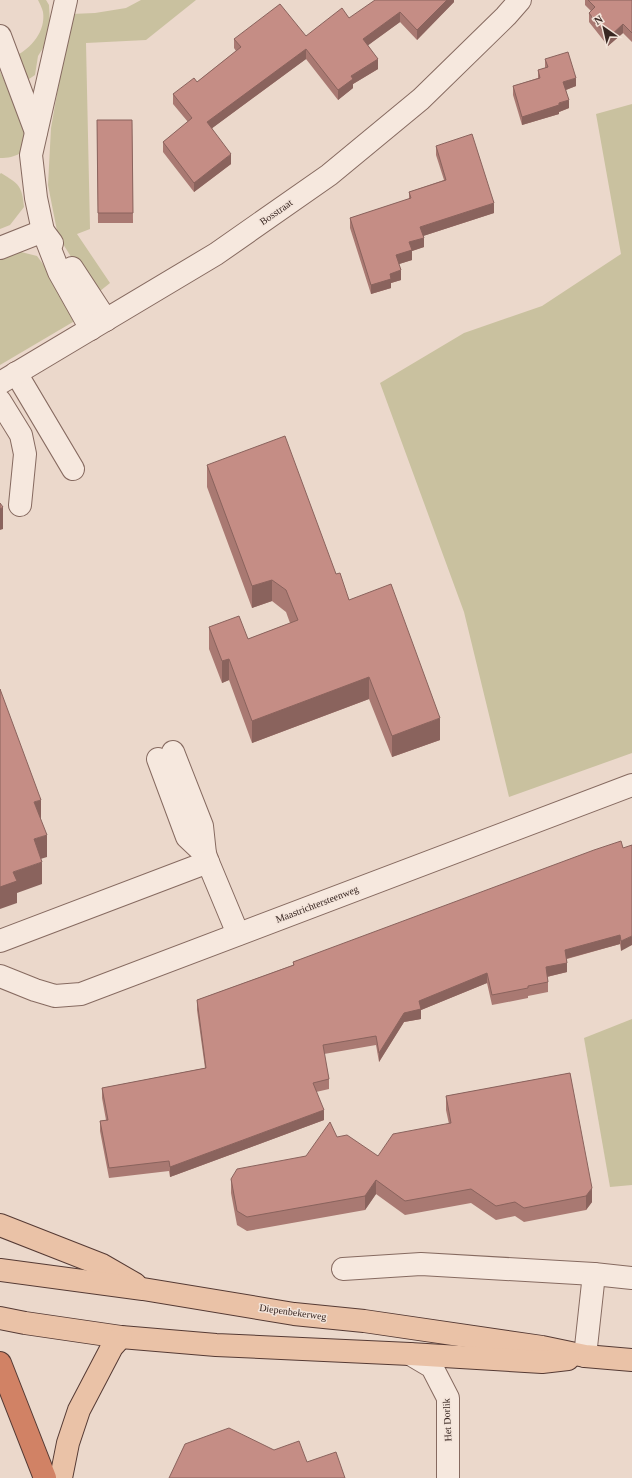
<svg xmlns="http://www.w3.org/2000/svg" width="632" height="1478" font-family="Georgia,serif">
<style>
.green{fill:#c9c19f}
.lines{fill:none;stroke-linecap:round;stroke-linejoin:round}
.minor-casing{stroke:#866a60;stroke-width:24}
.major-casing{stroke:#553a34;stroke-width:24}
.highway-casing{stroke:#553a34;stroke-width:24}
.minor{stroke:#f6e8de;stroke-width:22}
.major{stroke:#eac2a7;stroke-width:22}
.highway{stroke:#d18265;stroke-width:22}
.wall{fill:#a97972}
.shaded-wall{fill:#8a635d}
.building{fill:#c58d85;stroke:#8a635d}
.labels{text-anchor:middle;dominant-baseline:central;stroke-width:3;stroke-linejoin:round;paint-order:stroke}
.street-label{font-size:10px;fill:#392722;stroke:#f3e4da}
</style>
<rect width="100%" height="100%" fill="#ebd8cb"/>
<g class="green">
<path d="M38 0H46L49 5 50 24 45 45 38 56 35 75 29 79 23 76 15 56C31 49 46 31 43 12 42 8 40 4 38 0Z"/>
<polygon points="141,0 196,0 146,40 86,43 90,229 77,234 110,283 95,295 58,236 48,185 51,128 71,14 95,13 126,8"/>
<path d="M0 71 29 137C26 153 16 158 0 158Z"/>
<polygon points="632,104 632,753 509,797 464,612 380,383 464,333 542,306 621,254 596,114"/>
<path d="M1 173C19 184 22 186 24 207L10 225 0 229V174Z"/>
<polygon points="17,251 37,256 60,287 78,319 0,365 0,258"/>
<polygon points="632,1019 632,1185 610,1187 584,1038"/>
</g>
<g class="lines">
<g class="minor-casing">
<g id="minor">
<polyline points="66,0 31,155 36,198 43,231 59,272 91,329"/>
<polyline points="0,36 36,132"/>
<polyline points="0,248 43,231 52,243"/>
<polyline points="72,268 106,320"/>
<polyline points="16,373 73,469"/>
<polyline points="0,383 216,254 329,175 421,99 506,16 520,0"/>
<polyline points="0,401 21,435 25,454 20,505"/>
<polyline points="173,752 202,826 205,854 208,862 238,934"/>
<polyline points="158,759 187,837 205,854"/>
<polyline points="0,941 208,862"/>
<polyline points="0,976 35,990 55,996 81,994 632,785"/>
<polyline points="343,1269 421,1264 594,1274 632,1278"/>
<polyline points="410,1354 432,1367 448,1398 448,1478"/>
<polyline points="585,1356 594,1274"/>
</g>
</g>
<g class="major-casing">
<g id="major">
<polyline points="0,1225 102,1265 135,1284"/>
<polyline points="0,1270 143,1289 294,1314 364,1321 542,1347 585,1356 632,1360"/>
<polyline points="0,1318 25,1323 121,1337 216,1345 410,1354 542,1362 568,1359"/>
<polyline points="61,1478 68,1443 79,1410 112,1347 121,1337"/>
</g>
</g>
<g class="highway-casing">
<polyline id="highway" points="0,1363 45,1478"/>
</g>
<use href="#minor" class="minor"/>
<use href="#major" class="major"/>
<use href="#highway" class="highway"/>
</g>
<g class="wall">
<polygon points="454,0 454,2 417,40 400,22 368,45 378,69 353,84 353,88 338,100 306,59 212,128 231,164 194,192 163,152 163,142 188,122 173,104 173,94 197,82 236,51 234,48 234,39 306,36 349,18"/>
<polygon points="585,0 632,0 632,42 623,33 608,46 589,22 589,13 591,11 585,5"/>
<polygon points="545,59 576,86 566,90 569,108 559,112 559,114 522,125 513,95 513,86 538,78 538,70 545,68"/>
<polygon points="97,120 132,120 133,223 98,223"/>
<polygon points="436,146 494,213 423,236 424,247 412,251 412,260 399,264 401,280 391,283 391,288 371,294 350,228 350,218 409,199 409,192 444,180 436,155"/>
<polygon points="207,465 336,574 349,600 440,740 392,757 369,699 252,743 229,680 222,683 209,649 209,627 248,639 290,623 286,612 272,601 252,608 207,487"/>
<polygon points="623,848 621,951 620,944 567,959 567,972 547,977 548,982 548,992 528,996 528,998 492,1005 487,983 421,1010 421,1019 404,1022 379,1062 376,1045 324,1054 329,1079 329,1089 316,1092 324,1120 170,1177 169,1171 109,1178 100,1131 100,1121 106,1120 102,1098 102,1088 205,1068 197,1010 197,1000 293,965 293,962"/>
<polygon points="570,1073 592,1202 586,1210 524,1222 515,1216 496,1220 471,1203 405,1215 376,1194 365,1210 247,1231 237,1225 231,1193 231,1179 306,1156 337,1137 378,1156 449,1124 446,1110 446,1096"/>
</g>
<g class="shaded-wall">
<polygon points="447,0 454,0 454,2 417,40 417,30"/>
<polygon points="400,12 400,22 363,49 363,39"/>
<polygon points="623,24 623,33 608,46 608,38"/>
<polygon points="306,49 306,59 207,132 207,122"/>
<polygon points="378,59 378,69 353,84 353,88 338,100 338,90 351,76"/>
<polygon points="576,78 576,86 563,91 563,82"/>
<polygon points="569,100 569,108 559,112 559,114 522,125 522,117"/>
<polygon points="231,154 231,164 194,192 194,183"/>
<polygon points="494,203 494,213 420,237 420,227"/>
<polygon points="424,238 424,247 412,251 412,260 396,265 396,255 409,242"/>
<polygon points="401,270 401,280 391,283 391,288 371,294 371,285 390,274"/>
<polygon points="3,507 3,529 0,530 0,509"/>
<polygon points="272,580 272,601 252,608 252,586"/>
<polygon points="229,659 229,680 222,683 222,661"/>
<polygon points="369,677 369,699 252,743 252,721"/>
<polygon points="440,718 440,740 392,757 392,736"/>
<polygon points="41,800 41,822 34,802"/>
<polygon points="47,835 47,857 34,861 34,839"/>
<polygon points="42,862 42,884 17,893 17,903 0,909 0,887 13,872"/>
<polygon points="620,935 620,944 565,959 565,950"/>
<polygon points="632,936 632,945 621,951 621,941"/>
<polygon points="567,963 567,972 546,977 546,967"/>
<polygon points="487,973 487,983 421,1010 421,1019 404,1022 379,1062 379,1053 404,1013 419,1001"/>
<polygon points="324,1110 324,1120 170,1177 170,1167"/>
<polygon points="376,1180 376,1194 365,1210 365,1196"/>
<polygon points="592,1188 592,1202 586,1210 586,1196"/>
</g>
<g class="building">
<polygon points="375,0 447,0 417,30 400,12 363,39 378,59 351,76 353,79 338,90 306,49 207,122 231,154 194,183 163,142 192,118 173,94 194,78 197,82 241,47 234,39 280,4 306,36 342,8 349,18"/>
<polygon points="588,0 632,0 632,33 623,24 608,38 589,13 595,7"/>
<polygon points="568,52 576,78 563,82 569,100 559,103 559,105 522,117 513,86 540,78 538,70 548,67 545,59"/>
<polygon points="97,120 132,120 133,213 98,213"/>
<polygon points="472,134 494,203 420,227 424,238 409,242 412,250 396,255 401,270 390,274 391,279 371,285 350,218 411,198 409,192 446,180 436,146"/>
<polygon points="285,436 336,574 340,573 349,600 391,584 440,718 392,736 369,677 252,721 229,659 222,661 209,627 239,616 248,639 298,620 286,590 272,580 252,586 207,465"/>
<polygon points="0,503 3,507 0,509"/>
<polygon points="0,689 41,800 34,802 47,835 34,839 42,862 13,872 17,881 0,887"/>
<polygon points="621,841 623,848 632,845 632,936 621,941 620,935 565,950 567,963 546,967 548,982 528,986 528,988 492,995 487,973 419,1001 421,1009 404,1013 379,1053 376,1036 323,1045 329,1079 313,1083 324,1110 170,1167 169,1161 109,1168 100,1121 108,1120 102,1088 206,1068 197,1000 294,965 293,962 594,850"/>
<polygon points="570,1073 592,1188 586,1196 524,1208 515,1202 496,1206 471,1189 405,1201 376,1180 365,1196 247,1217 237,1211 231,1179 237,1169 306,1156 330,1122 337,1137 347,1135 378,1156 393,1134 451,1123 446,1096"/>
<polygon points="229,1428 274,1450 299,1441 307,1462 336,1452 345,1478 169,1478 185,1444"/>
</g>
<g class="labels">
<g class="street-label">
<text transform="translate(276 212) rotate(-35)">Bosstraat</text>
<text transform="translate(317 904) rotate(-21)">Maastrichtersteenweg</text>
<text transform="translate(293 1312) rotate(8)">Diepenbekerweg</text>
<text transform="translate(447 1420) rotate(-93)">Het Dorlik</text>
</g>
</g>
<g transform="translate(604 28) rotate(326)" stroke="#f3e4da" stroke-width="3" paint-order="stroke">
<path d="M0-3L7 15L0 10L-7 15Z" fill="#392722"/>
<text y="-6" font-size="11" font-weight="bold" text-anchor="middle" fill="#392722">N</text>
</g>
</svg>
